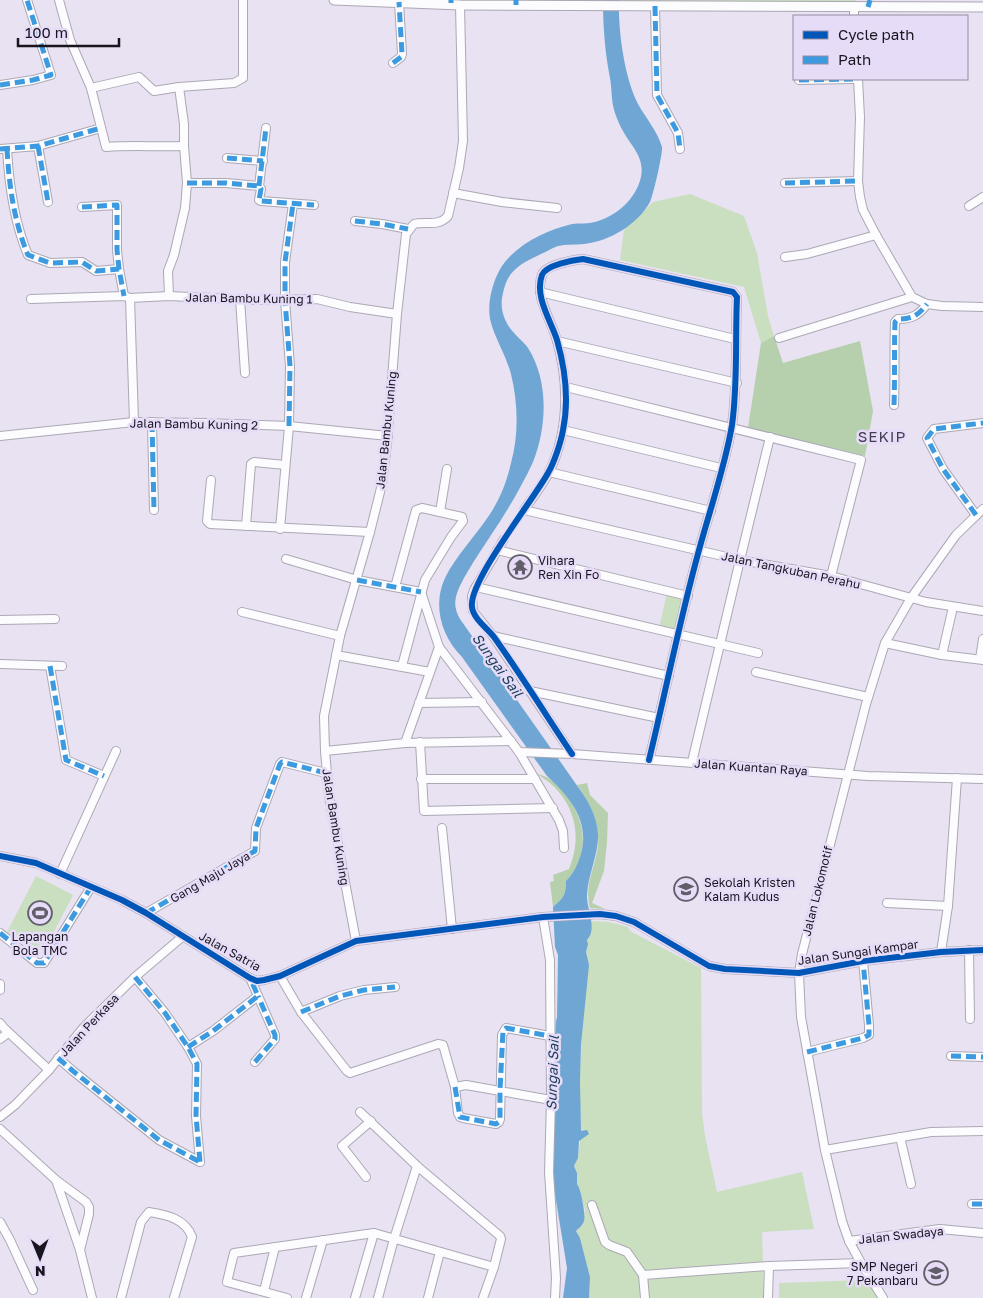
<svg xmlns="http://www.w3.org/2000/svg" width="983" height="1298" font-family="'Golos Text',sans-serif">
<style>
.green{fill:#c9dfc0}
.forest{fill:#b6cfac}
.water{fill:#70a6d3}
.lines{fill:none;stroke-linecap:round;stroke-linejoin:round}
.minor-tunnel{stroke:#c9c3d2;stroke-width:8;stroke-dasharray:8 4;stroke-linecap:butt}
.minor-casing{stroke:#aca8b4;stroke-width:10}
.major-casing{stroke:#aca8b4;stroke-width:11}
.minor{stroke:#fcfbfd;stroke-width:8}
.major{stroke:#fcfbfd;stroke-width:9}
.quiet{stroke:#3b9ae0;stroke-width:5;stroke-dasharray:10 5;stroke-linecap:butt}
.cycleway-casing{stroke:#e6dcf8;stroke-width:9}
.cycleway{stroke:#0057b8;stroke-width:6}
.labels{text-anchor:middle;dominant-baseline:central;stroke-width:5;stroke-linejoin:round;paint-order:stroke}
.street-label{font-size:12px;fill:#18151f;stroke:#e6dcf8}
.poi-label{font-size:12px;fill:#18151f;stroke:#e6dcf8;text-anchor:start}
.water-label{font-size:14px;font-style:italic;fill:#1b3d56;stroke:#e6dcf8}
.quarter-label{font-size:15px;letter-spacing:1px;fill:#463e54;stroke:#e6dcf8}
</style>
<rect width="100%" height="100%" fill="#e8e2f2"/>
<g class="green">
<polygon points="624,0 856,0 854,7 624,2"/>
<polygon points="690,194 744,216 757,253 768,316 774,336 761,343 744,287 620,260 624,230 653,202"/>
<polygon points="667,593 683,596 675,632 659,628"/>
<polygon points="36,876 73,895 44,951 7,932"/>
<path d="M591 921 609 922 628 927 630 931 701 968 702 1113 705 1136 717 1192 802 1172 814 1229 762 1232 764 1298H589L590 1277 580 1238 576 1231 583 1224 585 1209 577 1184V1173L574 1166C581 1158 581 1122 580 1110 579 1062 583 1014 588 966 589 961 586 956 586 951 587 941 591 932 591 921Z"/>
<polygon points="867,1280 880,1298 779,1298 779,1283"/>
</g>
<g class="forest">
<polygon points="774,336 783,363 860,341 873,411 865,456 748,428 761,343"/>
<path d="M537 774C548 776 555 782 562 790 586 817 592 855 566 881 566 896 563 898 553 907L550 882 554 881 553 875 569 869C585 832 572 794 537 774Z"/>
<path d="M587 783 590 795 608 813 607 842 604 871 592 903 605 909 590 908C584 884 595 869 598 846 600 823 590 803 577 785Z"/>
</g>
<path class="water" d="M603 0H619C618 30 624 76 638 104 645 117 658 132 662 147 663 153 653 196 650 202 637 225 610 241 584 244 576 245 566 244 558 246 552 248 546 252 541 254 521 264 508 269 503 293 499 308 504 323 515 334 519 339 525 343 528 348 549 381 547 427 533 462 522 486 506 513 491 535 481 551 460 580 456 597 454 605 456 612 460 619L583 794C591 806 597 819 598 834 599 854 588 874 587 895 586 907 598 929 587 940L588 944 586 952 589 965 581 1045 580 1081 581 1131 587 1130 589 1134 579 1141 578 1158 574 1166 577 1173V1184C581 1189 586 1215 584 1221 583 1225 579 1228 576 1231L580 1238 590 1277 589 1298H563L567 1268 554 1188 553 1047C557 1037 554 1027 557 1017L558 955 555 947 553 907C563 898 566 896 566 881 574 873 577 866 581 854 590 821 570 797 547 776L462 657C442 637 432 606 445 578 455 557 477 534 490 514 500 499 507 481 511 463 519 434 518 403 511 374 506 355 494 337 490 319 487 302 493 280 502 266 517 244 547 230 572 224 580 223 588 224 595 222 617 216 636 199 641 177 645 157 631 146 623 131 620 126 617 119 615 113 611 102 612 89 610 78 605 52 603 27 603 0Z"/>
<g class="lines">
<polyline class="minor-tunnel" points="504,539 524,510"/>
<g class="minor-casing">
<g id="minor">
<path d="M59 0 70 40 91 88 106 147C132 145 157 147 184 146"/>
<polyline points="655,6 657,95 678,133 680,149"/>
<polyline points="854,7 854,16"/>
<polyline points="393,63 401,57 402,54 399,2"/>
<polyline points="858,79 860,117 858,181 860,197 863,210 876,235 912,297 927,304 942,306 983,307"/>
<polyline points="799,80 853,79"/>
<polyline points="0,85 33,80 51,75 27,0"/>
<polyline points="91,88 139,77 154,91 179,87 234,83 243,78 243,0"/>
<polyline points="38,146 48,202"/>
<polyline points="0,149 38,146 101,128"/>
<path d="M7 149C9 185 14 222 28 255L50 263 82 262 96 271 119 269"/>
<polyline points="227,158 263,161"/>
<polyline points="187,183 226,183 259,186 261,189 259,200 261,201 314,205"/>
<polyline points="785,183 858,181"/>
<polyline points="259,186 266,128"/>
<polyline points="453,193 502,202 557,208"/>
<polyline points="969,206 983,197"/>
<polyline points="82,207 117,205 117,250 119,269 124,296"/>
<polyline points="355,221 382,224 408,229"/>
<polyline points="785,257 807,254 876,235"/>
<polyline points="540,292 735,339"/>
<polyline points="169,296 168,271 174,255 185,208 187,183 184,146 184,124 179,87"/>
<polyline points="130,298 134,422"/>
<polyline points="31,299 124,296 130,298 169,296 255,300 317,299 350,307 397,314"/>
<polyline points="240,299 245,373"/>
<polyline points="779,338 912,297"/>
<polyline points="557,341 737,383"/>
<polyline points="566,387 861,460 831,576"/>
<path d="M894 405C895 377 894 350 895 322L898 319C912 319 919 315 927 304"/>
<polyline points="152,422 154,510"/>
<polyline points="563,430 721,468"/>
<polyline points="0,436 134,422 204,423 289,426 388,436"/>
<polyline points="549,472 711,511"/>
<polyline points="211,480 207,521 210,524 370,532"/>
<polyline points="440,512 447,469"/>
<polyline points="976,515 943,469 927,438 934,429 983,423"/>
<polyline points="246,526 251,464 254,462 285,465"/>
<polyline points="280,529 289,426 290,366 285,300 285,262 293,204"/>
<polyline points="504,539 474,590 472,596 473,611 493,636 572,754"/>
<polyline points="497,550 688,596"/>
<polyline points="286,559 357,580 421,592"/>
<polyline points="395,587 416,510 422,508 462,517 463,521 451,537 425,580 402,666"/>
<polyline points="476,587 758,653"/>
<polyline points="421,592 439,647 519,752 559,820 563,831 564,848"/>
<polyline points="242,612 340,636"/>
<polyline points="0,620 55,619"/>
<polyline points="493,636 669,676"/>
<polyline points="885,643 942,655 983,660"/>
<polyline points="336,655 430,672"/>
<polyline points="942,655 953,607"/>
<polyline points="980,659 983,639"/>
<polyline points="0,664 62,666"/>
<polyline points="50,666 66,760 104,776"/>
<polyline points="756,672 868,697"/>
<polyline points="530,691 659,718"/>
<polyline points="419,703 482,702"/>
<polyline points="420,742 424,811 553,808"/>
<polyline points="405,743 439,647"/>
<polyline points="325,751 405,743 511,741"/>
<polyline points="519,752 572,754 868,776 983,779"/>
<path d="M649 760C666 690 680 619 699 550 710 509 725 467 732 425 738 383 735 340 737 297L733 292 583 259C573 260 545 265 542 275 534 297 552 321 557 341 569 383 569 432 549 472 543 485 532 498 524 510L740 560 831 576 926 602 983 611"/>
<polyline points="692,762 740,560 770,437"/>
<polyline points="421,779 535,779"/>
<polyline points="442,828 452,929"/>
<polyline points="0,856 36,863 122,900 146,913 250,978 257,981 264,980 280,976 356,941 543,917 600,914 616,916 634,922 709,966 725,969 799,973 863,961 941,952 983,950"/>
<polyline points="60,874 116,751"/>
<polyline points="887,903 948,906"/>
<polyline points="146,913 255,851 256,828 280,764 282,762 326,773"/>
<polyline points="543,917 550,960 551,1100 549,1172 556,1278 555,1298"/>
<polyline points="0,933 37,963 44,963 91,887"/>
<path d="M356 941 329 796 325 751 324 716 340 636 370 532 382 484 387 443 397 314 406 234 414 224C425 221 439 227 448 216L459 168 463 141 460 5"/>
<polyline points="969,950 970,1019"/>
<polyline points="941,952 948,906 957,778"/>
<polyline points="280,976 301,1012 347,1071 350,1073 438,1044 443,1045 455,1087 458,1113 460,1117 463,1118 496,1124 499,1122 500,1119 502,1035 506,1028 550,1036"/>
<polyline points="135,977 165,1013 188,1047 197,1064 196,1116 200,1162"/>
<polyline points="0,984 0,990"/>
<polyline points="301,1012 340,996 364,990 395,987"/>
<polyline points="0,1023 8,1033 0,1039"/>
<polyline points="6,1030 49,1070"/>
<polyline points="188,1047 213,1031 258,996 250,978"/>
<polyline points="807,1052 863,1038 869,1035 869,1025 863,961"/>
<polyline points="951,1056 983,1057"/>
<polyline points="58,1058 73,1071 159,1140 200,1162"/>
<polyline points="255,1062 275,1039 275,1035 258,996"/>
<polyline points="455,1087 466,1085 551,1100"/>
<polyline points="360,1112 417,1166 500,1236 501,1239 494,1267 483,1298"/>
<polyline points="0,1117 15,1105 49,1070 84,1027 135,977 182,937"/>
<polyline points="0,1129 56,1180 86,1202 89,1207 89,1214 80,1250"/>
<polyline points="900,1137 911,1184"/>
<polyline points="825,1150 931,1132 983,1131"/>
<polyline points="366,1177 342,1146 371,1121"/>
<polyline points="56,1180 80,1250 92,1298"/>
<polyline points="972,1204 983,1204"/>
<polyline points="592,1205 605,1242 609,1245 627,1252 643,1275"/>
<polyline points="0,1222 10,1240 33,1290"/>
<polyline points="849,1241 940,1229 983,1233"/>
<polyline points="264,1291 275,1247"/>
<path d="M121 1298 141 1222 149 1212C166 1215 185 1218 192 1237L174 1298"/>
<polyline points="287,1298 227,1282 234,1253 374,1233 494,1267"/>
<polyline points="306,1298 323,1240"/>
<polyline points="355,1298 374,1233"/>
<polyline points="378,1298 394,1239 417,1166"/>
<polyline points="428,1298 440,1252"/>
<polyline points="645,1298 643,1275 769,1266 861,1263"/>
<polyline points="768,1298 769,1266"/>
<polyline points="883,1298 861,1263 849,1241 842,1221 825,1150 801,1017 799,973 802,954 866,704 885,643 911,598 956,535 983,509"/>
</g>
</g>
<g class="major-casing">
<polyline id="major" points="334,0 460,5 983,7"/>
</g>
<use href="#minor" class="minor"/>
<use href="#major" class="major"/>
<g class="quiet">
<polyline points="451,0 451,3"/>
<polyline points="516,0 516,5"/>
<polyline points="655,6 657,95 678,133 680,149"/>
<polyline points="868,7 870,0"/>
<polyline points="393,63 401,57 402,54 399,2"/>
<polyline points="799,80 853,79"/>
<polyline points="0,85 33,80 51,75 27,0"/>
<polyline points="38,146 48,202"/>
<polyline points="0,149 38,146 101,128"/>
<path d="M7 149C9 185 14 222 28 255L50 263 82 262 96 271 119 269"/>
<polyline points="227,158 263,161"/>
<polyline points="187,183 226,183 259,186 261,189 259,200 261,201 314,205"/>
<polyline points="785,183 858,181"/>
<polyline points="259,186 266,128"/>
<polyline points="82,207 117,205 117,250 119,269 124,296"/>
<polyline points="355,221 382,224 408,229"/>
<path d="M894 405C895 377 894 350 895 322L898 319C912 319 919 315 927 304"/>
<polyline points="152,422 154,510"/>
<polyline points="289,426 290,366 285,300 285,262 293,204"/>
<polyline points="976,515 943,469 927,438 934,429 983,423"/>
<polyline points="357,580 421,592"/>
<polyline points="50,666 66,760 104,776"/>
<polyline points="146,913 255,851 256,828 280,764 282,762 326,773"/>
<polyline points="0,933 37,963 44,963 91,887"/>
<polyline points="135,977 165,1013 188,1047 197,1064 196,1116 200,1162"/>
<polyline points="301,1012 340,996 364,990 395,987"/>
<polyline points="188,1047 213,1031 258,996 250,978"/>
<polyline points="807,1052 863,1038 869,1035 869,1025 863,961"/>
<polyline points="951,1056 983,1057"/>
<polyline points="58,1058 73,1071 159,1140 200,1162"/>
<polyline points="255,1062 275,1039 275,1035 258,996"/>
<polyline points="455,1087 460,1117 496,1124 499,1122 500,1119 500,1090 503,1031 506,1028 550,1036"/>
<polyline points="972,1204 983,1204"/>
</g>
<g class="cycleway-casing">
<g id="cycleway">
<path d="M572 754C546 715 521 675 494 637 487 628 473 618 472 607 468 582 534 499 548 473 554 463 561 442 563 430 569 401 565 368 557 340 551 321 534 296 542 275 546 265 573 260 583 259L733 292 737 297C735 340 738 383 732 425 725 467 710 509 699 550 680 619 666 690 649 760"/>
<polyline points="0,856 36,863 122,900 146,913 250,978 257,981 264,980 280,976 356,941 543,917 600,914 616,916 634,922 709,966 725,969 799,973 863,961 941,952 983,950"/>
</g>
</g>
<use href="#cycleway" class="cycleway"/>
</g>
<defs>
<g id="temple-ring" transform="scale(1.25)"><circle r="9.5" fill="#e6dcf8" stroke="#615d69" stroke-width="1.5"/><path d="M0-6L5-2H3V0L6.5 2.5H4V6H1.5V3h-3V6H-4V2.5H-6.5L-3 0V-2H-5Z" fill="#615d69"/></g>
<g id="school-ring" transform="scale(1.25)"><circle r="9.5" fill="#e6dcf8" stroke="#615d69" stroke-width="1.5"/><path d="M0-5L7-2L0 1L-7-2ZM-4 1L0 2.5L4 1V4Q0 6-4 4Z" fill="#615d69"/></g>
<g id="stadium-ring" transform="scale(1.25)"><circle r="9.5" fill="#e6dcf8" stroke="#615d69" stroke-width="1.5"/><path d="M0-5a6.5 5 0 1 0 0 10a6.5 5 0 1 0 0-10ZM-3.5-1.8h7v3.6h-7Z" fill="#615d69"/></g>
</defs>
<g fill-rule="evenodd">
<use href="#temple-ring" x="520" y="567"/>
<use href="#school-ring" x="686" y="889"/>
<use href="#stadium-ring" x="40" y="913"/>
<use href="#school-ring" x="936" y="1273"/>
</g>
<g class="labels">
<g class="street-label">
<text transform="translate(249 298) rotate(1)">Jalan Bambu Kuning 1</text>
<text transform="translate(194 424) rotate(1)">Jalan Bambu Kuning 2</text>
<text transform="translate(386 430) rotate(-84)">Jalan Bambu Kuning</text>
<text transform="translate(791 570) rotate(12)">Jalan Tangkuban Perahu</text>
<text transform="translate(751 767) rotate(4)">Jalan Kuantan Raya</text>
<text transform="translate(336 827) rotate(81)">Jalan Bambu Kuning</text>
<text transform="translate(210 877) rotate(-30)">Gang Maju Jaya</text>
<text transform="translate(817 891) rotate(-76)">Jalan Lokomotif</text>
<text transform="translate(230 951) rotate(29)">Jalan Satria</text>
<text transform="translate(858 952) rotate(-8)">Jalan Sungai Kampar</text>
<text transform="translate(89 1025) rotate(-47)">Jalan Perkasa</text>
<text transform="translate(901 1235) rotate(-6)">Jalan Swadaya</text>
</g>
<g class="poi-label">
<text x="538" y="560">Vihara<tspan x="538" dy="14">Ren Xin Fo</tspan></text>
<text x="704" y="882">Sekolah Kristen<tspan x="704" dy="14">Kalam Kudus</tspan></text>
<text x="40" y="936" text-anchor="middle">Lapangan<tspan x="40" dy="14">Bola TMC</tspan></text>
<text x="918" y="1266" text-anchor="end">SMP Negeri<tspan x="918" dy="14">7 Pekanbaru</tspan></text>
</g>
<g class="water-label">
<text transform="translate(498 665) rotate(54)">Sungai Sail</text>
<text transform="translate(552 1073) rotate(-88)">Sungai Sail</text>
</g>
<g class="quarter-label">
<text x="882" y="436">SEKIP</text>
</g>
</g>
<rect x="793" y="15" width="175" height="65" fill="#e6dcf8" stroke="#948ca1"/>
<rect x="803" y="31" width="25" height="8" fill="#0057b8" stroke="#948ca1"/>
<text x="838" y="40" font-size="15" fill="#18151f">Cycle path</text>
<rect x="803" y="56" width="25" height="8" fill="#3b9ae0" stroke="#948ca1"/>
<text x="838" y="65" font-size="15" fill="#18151f">Path</text>
<g transform="translate(40 1258) rotate(179)" stroke="#e6dcf8" stroke-width="4" paint-order="stroke">
<path d="M0-4L9 19L0 12L-9 19Z" fill="#18151f"/>
<text y="-8" font-size="14" font-weight="bold" text-anchor="middle" fill="#18151f">N</text>
</g>
<path d="M18 38v8h101v-8" fill="none" stroke="#18151f" stroke-width="2.5"/>
<text x="25" y="38" font-size="15" fill="#18151f" stroke="#e6dcf8" stroke-width="4" paint-order="stroke">100 m</text>
</svg>
